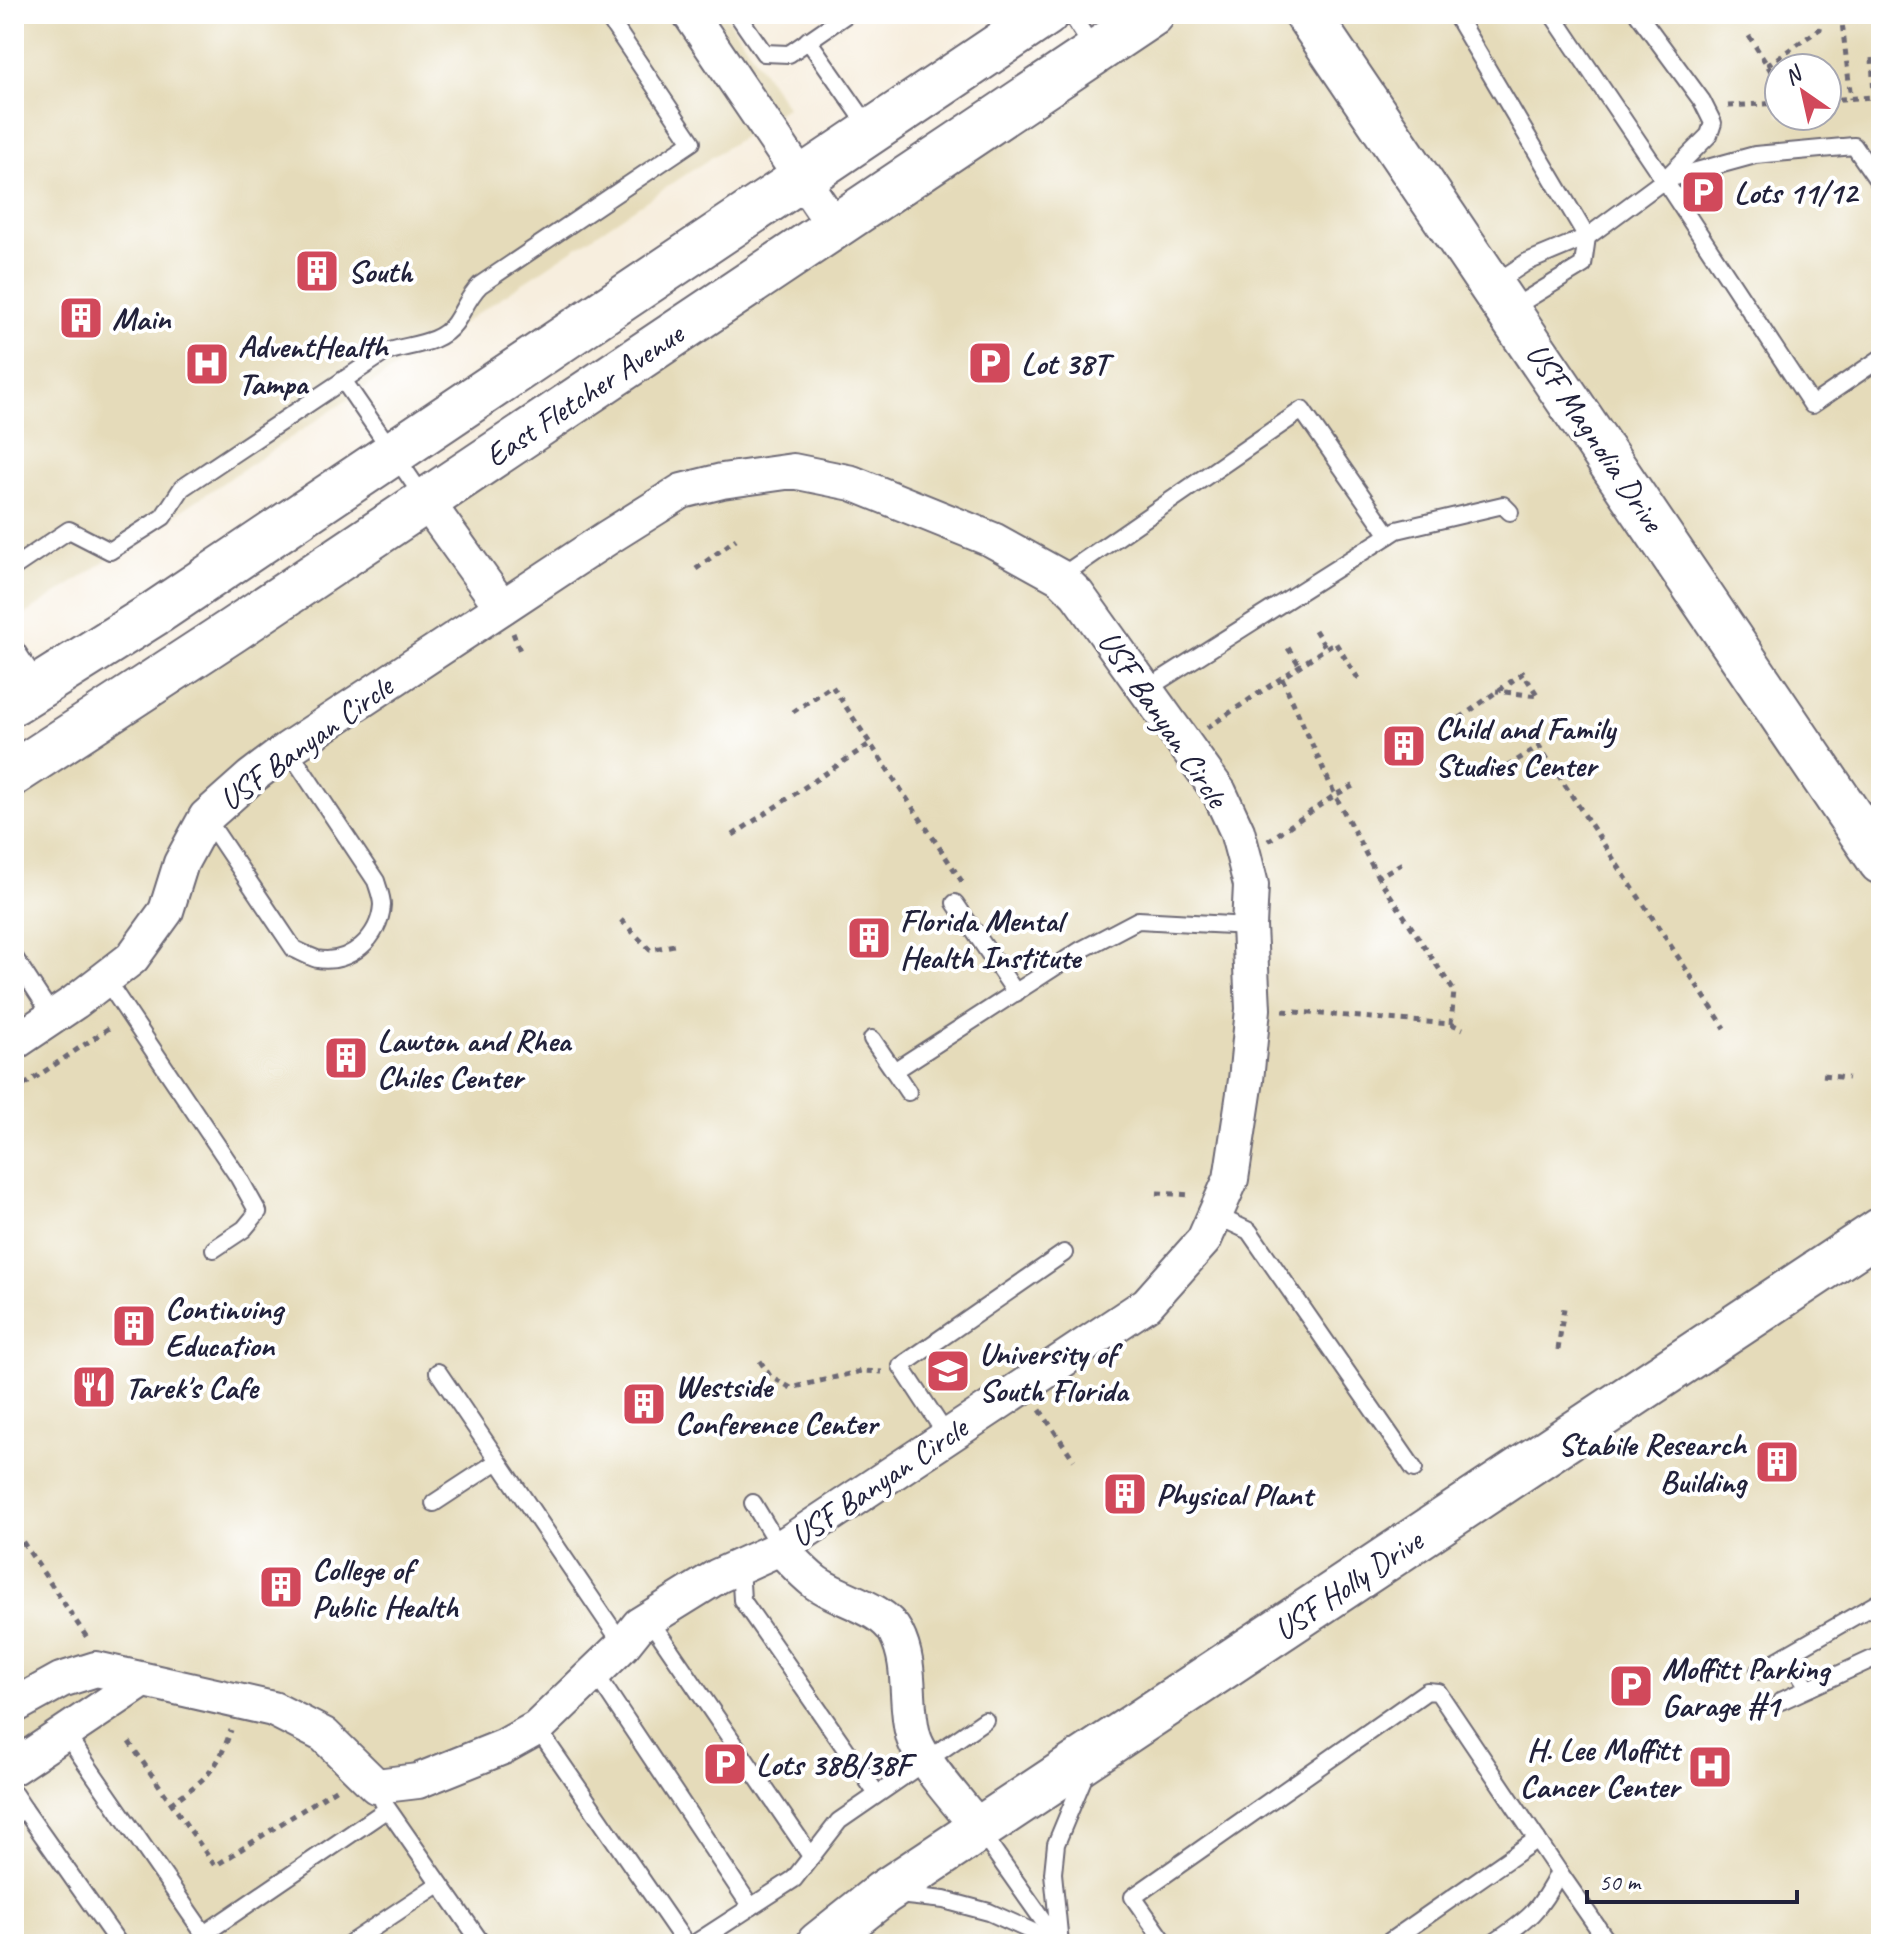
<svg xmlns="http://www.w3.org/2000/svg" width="1895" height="1958" font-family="Caveat,sans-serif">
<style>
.built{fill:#e5dbba;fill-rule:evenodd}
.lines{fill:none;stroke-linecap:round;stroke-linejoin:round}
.lane-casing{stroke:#6d6974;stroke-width:20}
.street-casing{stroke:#6d6974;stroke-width:38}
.secondary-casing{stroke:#6d6974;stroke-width:48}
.path{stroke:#6d6974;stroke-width:5;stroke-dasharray:6 6;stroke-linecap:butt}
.lane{stroke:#fff;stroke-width:16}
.street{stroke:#fff;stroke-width:34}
.secondary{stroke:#fff;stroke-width:44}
.labels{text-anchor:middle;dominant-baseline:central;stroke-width:8;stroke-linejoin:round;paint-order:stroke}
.poi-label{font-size:32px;font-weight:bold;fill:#22223b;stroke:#fff;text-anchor:start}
.street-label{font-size:32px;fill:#22223b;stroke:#fff}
</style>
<rect width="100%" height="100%" fill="#fff"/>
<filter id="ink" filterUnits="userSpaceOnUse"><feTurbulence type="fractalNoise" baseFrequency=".0125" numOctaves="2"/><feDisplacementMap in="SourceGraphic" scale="16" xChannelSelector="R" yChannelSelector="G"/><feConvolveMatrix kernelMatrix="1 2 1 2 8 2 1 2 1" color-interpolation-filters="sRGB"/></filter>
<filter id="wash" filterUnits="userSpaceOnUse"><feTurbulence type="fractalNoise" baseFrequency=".006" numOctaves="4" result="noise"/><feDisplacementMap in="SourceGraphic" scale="32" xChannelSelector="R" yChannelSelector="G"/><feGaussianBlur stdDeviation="1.8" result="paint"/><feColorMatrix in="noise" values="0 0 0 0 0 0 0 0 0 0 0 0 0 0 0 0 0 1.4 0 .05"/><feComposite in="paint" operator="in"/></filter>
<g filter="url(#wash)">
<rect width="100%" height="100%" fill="#f7eede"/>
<g class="built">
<polygon points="14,14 725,14 787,107 14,622"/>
<path d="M1181 14H1881V1944H14V799ZM1779 68H1827V116H1779Z"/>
</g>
</g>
<g filter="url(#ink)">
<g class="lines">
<g class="lane-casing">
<g id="lane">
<polyline points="737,14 764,53 789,54 847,14"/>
<polyline points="1071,14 1094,50"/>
<polyline points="1455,14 1587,237 1583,265 1511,309"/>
<polyline points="1552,14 1664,180"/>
<polyline points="1638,14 1702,101 1713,123 1709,135 1664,180"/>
<polyline points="808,40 871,130"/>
<polyline points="1664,180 1755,155 1854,146 1881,185"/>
<polyline points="1492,285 1527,262 1587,237 1664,180 1812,405 1881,358"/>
<polyline points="343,380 426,501"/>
<path d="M14 567 69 530 110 551 163 517 182 488 384 353C407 344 439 346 455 323 464 310 468 297 480 285L692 142 606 14"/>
<polyline points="1060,577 1302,410 1389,535"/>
<polyline points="14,647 39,685"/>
<polyline points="1145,690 1397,530 1503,505 1510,512"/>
<path d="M206 818 294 949C301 952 310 957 317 959 350 965 380 937 382 905 382 897 378 888 376 881L288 749"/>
<polyline points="955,903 1016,993"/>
<polyline points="14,957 53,1017"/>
<polyline points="106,980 239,1178 258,1212 244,1229 214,1249"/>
<polyline points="872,1039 894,1071 1081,950 1138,920 1249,926"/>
<polyline points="894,1071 908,1092"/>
<polyline points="1215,1215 1249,1231 1414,1469"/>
<polyline points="438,1372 623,1645"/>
<polyline points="947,1436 901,1366 1064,1253"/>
<polyline points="434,1503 498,1461"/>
<polyline points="753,1503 780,1548"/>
<polyline points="740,1566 742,1600 877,1794"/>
<polyline points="649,1619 811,1856"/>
<polyline points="1787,1655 1808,1688"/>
<polyline points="1759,1671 1881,1601"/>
<polyline points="595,1673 751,1907"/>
<polyline points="1781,1701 1881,1655"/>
<polyline points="537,1728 686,1944"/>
<polyline points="65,1733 211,1944"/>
<polyline points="14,1794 24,1809 14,1816"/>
<polyline points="383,1802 482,1944"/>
<polyline points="24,1809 119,1944"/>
<polyline points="980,1831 1059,1943"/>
<polyline points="1559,1872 1609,1944"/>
<polyline points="898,1895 944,1900 989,1912 1060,1944"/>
<polyline points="204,1934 386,1810"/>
<polyline points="14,1937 19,1944"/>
<polyline points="349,1944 439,1884"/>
<polyline points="694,1944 794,1879 839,1821 985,1720"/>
<polyline points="1060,1944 1053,1873 1056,1844 1086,1772"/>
<path d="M1166 1944 1133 1897 1427 1691 1438 1692 1559 1872C1540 1911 1528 1920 1492 1944"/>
<polyline points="1386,1944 1537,1839"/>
</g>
</g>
<g class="street-casing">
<g id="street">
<polyline points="690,14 834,226"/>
<polyline points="426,501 502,607"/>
<polyline points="14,1043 75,1002 132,958 166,911 181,863 206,817 251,777 288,749 607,538 682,491 722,481 793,471 852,483 993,540 1060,577 1077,594 1219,792 1237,831 1244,857 1251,885 1249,926 1253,1009 1246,1080 1231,1179 1204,1240 1147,1304 780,1548 718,1576 639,1625 623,1645 537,1728 503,1747 418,1781 376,1786 324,1735 273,1709 96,1669 61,1680 14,1706"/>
<path d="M780 1548C791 1559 802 1572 815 1582 837 1599 883 1607 896 1633 913 1666 904 1701 913 1735 919 1760 962 1807 980 1829"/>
<polyline points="14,1767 142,1681"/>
</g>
</g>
<g class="secondary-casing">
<g id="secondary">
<polyline points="1307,14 1881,862"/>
<polyline points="14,702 157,612 1046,14"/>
<polyline points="14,773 233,630 1152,14"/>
<polyline points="819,1944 883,1893 1881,1230"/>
</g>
</g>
<g class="path">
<polyline points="1841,14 1851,99"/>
<polyline points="1749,36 1779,84"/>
<polyline points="1872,58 1874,97"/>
<polyline points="1767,65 1820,29 1823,14"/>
<polyline points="1827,100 1874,97 1881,100"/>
<polyline points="1728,106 1779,103"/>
<polyline points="696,569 736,539"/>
<polyline points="1315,630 1326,648"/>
<polyline points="513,633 520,651"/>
<polyline points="1288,648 1300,666"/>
<polyline points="1282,678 1335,795 1378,877"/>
<polyline points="793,712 832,686 963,883"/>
<polyline points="1460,718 1523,673 1538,696 1496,691"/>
<polyline points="1207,728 1335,642 1359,680"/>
<polyline points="1497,773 1539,746 1725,1028"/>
<polyline points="733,835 871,743"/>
<polyline points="1268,841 1335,795 1355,785"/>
<polyline points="621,920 650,950 679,944"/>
<polyline points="1283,1011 1451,1024 1454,991 1378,877 1406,861"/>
<polyline points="1451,1024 1463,1029"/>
<polyline points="1823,1075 1848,1078"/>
<polyline points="14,1092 112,1026"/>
<polyline points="1157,1193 1192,1195"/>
<polyline points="1558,1350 1564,1308"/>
<polyline points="760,1361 770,1376 791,1388 861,1371 882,1372"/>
<polyline points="1040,1410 1074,1460"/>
<polyline points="16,1532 88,1639"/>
<polyline points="129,1742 215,1866 337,1788"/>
<path d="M170 1804C206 1778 216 1773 231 1730"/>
</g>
<use href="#lane" class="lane"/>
<use href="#street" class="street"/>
<use href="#secondary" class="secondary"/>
</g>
</g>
<defs>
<g id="parking-square" transform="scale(2.3)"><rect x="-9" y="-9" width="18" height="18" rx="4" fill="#d1495b" stroke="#fff"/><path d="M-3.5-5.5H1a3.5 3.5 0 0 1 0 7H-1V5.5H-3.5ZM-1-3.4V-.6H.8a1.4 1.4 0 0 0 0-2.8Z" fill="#fff"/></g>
<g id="building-square" transform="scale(2.3)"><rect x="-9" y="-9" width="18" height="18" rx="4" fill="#d1495b" stroke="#fff"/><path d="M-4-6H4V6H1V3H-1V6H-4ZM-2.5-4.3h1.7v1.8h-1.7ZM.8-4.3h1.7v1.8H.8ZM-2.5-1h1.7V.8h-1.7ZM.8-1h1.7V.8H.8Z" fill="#fff"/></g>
<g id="hospital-square" transform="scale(2.3)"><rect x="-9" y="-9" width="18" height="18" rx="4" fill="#d1495b" stroke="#fff"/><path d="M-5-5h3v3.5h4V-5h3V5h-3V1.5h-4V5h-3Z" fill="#fff"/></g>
<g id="university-square" transform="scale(2.3)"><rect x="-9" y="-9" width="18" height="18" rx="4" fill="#d1495b" stroke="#fff"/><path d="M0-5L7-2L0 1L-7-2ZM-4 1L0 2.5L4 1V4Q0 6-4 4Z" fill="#fff"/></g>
<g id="restaurant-square" transform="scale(2.3)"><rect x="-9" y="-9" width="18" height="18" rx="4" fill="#d1495b" stroke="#fff"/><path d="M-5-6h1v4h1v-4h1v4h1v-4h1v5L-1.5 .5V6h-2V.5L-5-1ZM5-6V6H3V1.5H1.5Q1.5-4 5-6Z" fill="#fff"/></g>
</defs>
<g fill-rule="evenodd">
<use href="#parking-square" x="1703" y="192"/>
<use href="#building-square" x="317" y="271"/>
<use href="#building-square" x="81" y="318"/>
<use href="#parking-square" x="990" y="363"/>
<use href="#hospital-square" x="207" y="364"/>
<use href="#building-square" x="1404" y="746"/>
<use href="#building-square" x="869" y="938"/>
<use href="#building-square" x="346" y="1058"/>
<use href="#building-square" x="134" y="1326"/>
<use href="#university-square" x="948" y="1371"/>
<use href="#restaurant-square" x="94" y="1387"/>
<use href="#building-square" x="644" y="1404"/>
<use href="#building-square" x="1777" y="1462"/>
<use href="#building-square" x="1125" y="1494"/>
<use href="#building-square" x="281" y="1587"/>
<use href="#parking-square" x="1631" y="1686"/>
<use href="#parking-square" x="725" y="1764"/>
<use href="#hospital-square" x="1710" y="1767"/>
</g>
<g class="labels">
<g class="poi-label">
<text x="1734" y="192">Lots 11/12</text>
<text x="348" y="271">South</text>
<text x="112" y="318">Main</text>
<text x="238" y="346">AdventHealth<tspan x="238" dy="37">Tampa</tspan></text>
<text x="1021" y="363">Lot 38T</text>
<text x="1435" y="728">Child and Family<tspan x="1435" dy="37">Studies Center</tspan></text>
<text x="900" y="920">Florida Mental<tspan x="900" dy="37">Health Institute</tspan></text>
<text x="377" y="1040">Lawton and Rhea<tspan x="377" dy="37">Chiles Center</tspan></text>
<text x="165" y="1308">Continuing<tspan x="165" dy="37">Education</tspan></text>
<text x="979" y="1353">University of<tspan x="979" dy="37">South Florida</tspan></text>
<text x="675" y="1386">Westside<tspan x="675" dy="37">Conference Center</tspan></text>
<text x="125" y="1387">Tarek's Cafe</text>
<text x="1746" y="1444" text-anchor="end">Stabile Research<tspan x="1746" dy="37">Building</tspan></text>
<text x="1156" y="1494">Physical Plant</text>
<text x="312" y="1569">College of<tspan x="312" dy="37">Public Health</tspan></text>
<text x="1662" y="1668">Moffitt Parking<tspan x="1662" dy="37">Garage #1</tspan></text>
<text x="1679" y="1749" text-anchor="end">H. Lee Moffitt<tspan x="1679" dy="37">Cancer Center</tspan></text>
<text x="756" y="1764">Lots 38B/38F</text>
</g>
<g class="street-label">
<text transform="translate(584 395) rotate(-34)">East Fletcher Avenue</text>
<text transform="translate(1595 437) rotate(56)">USF Magnolia Drive</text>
<text transform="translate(1163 719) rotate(56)">USF Banyan Circle</text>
<text transform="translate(306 743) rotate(-36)">USF Banyan Circle</text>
<text transform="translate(879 1482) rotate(-34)">USF Banyan Circle</text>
<text transform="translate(1348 1585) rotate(-34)">USF Holly Drive</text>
</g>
</g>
<rect width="1895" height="1958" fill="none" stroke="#fff" stroke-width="48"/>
<g transform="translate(1803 92) rotate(326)"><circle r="38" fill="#ffffff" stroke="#a7a7b1" stroke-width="2"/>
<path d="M0-6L14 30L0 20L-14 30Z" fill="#d1495b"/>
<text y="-12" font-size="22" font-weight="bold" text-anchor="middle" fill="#22223b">N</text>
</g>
<path d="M1587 1890v12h210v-12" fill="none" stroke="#22223b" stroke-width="4"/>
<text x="1599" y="1890" font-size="24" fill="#22223b" stroke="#ffffff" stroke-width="6" paint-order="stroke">50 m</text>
</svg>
